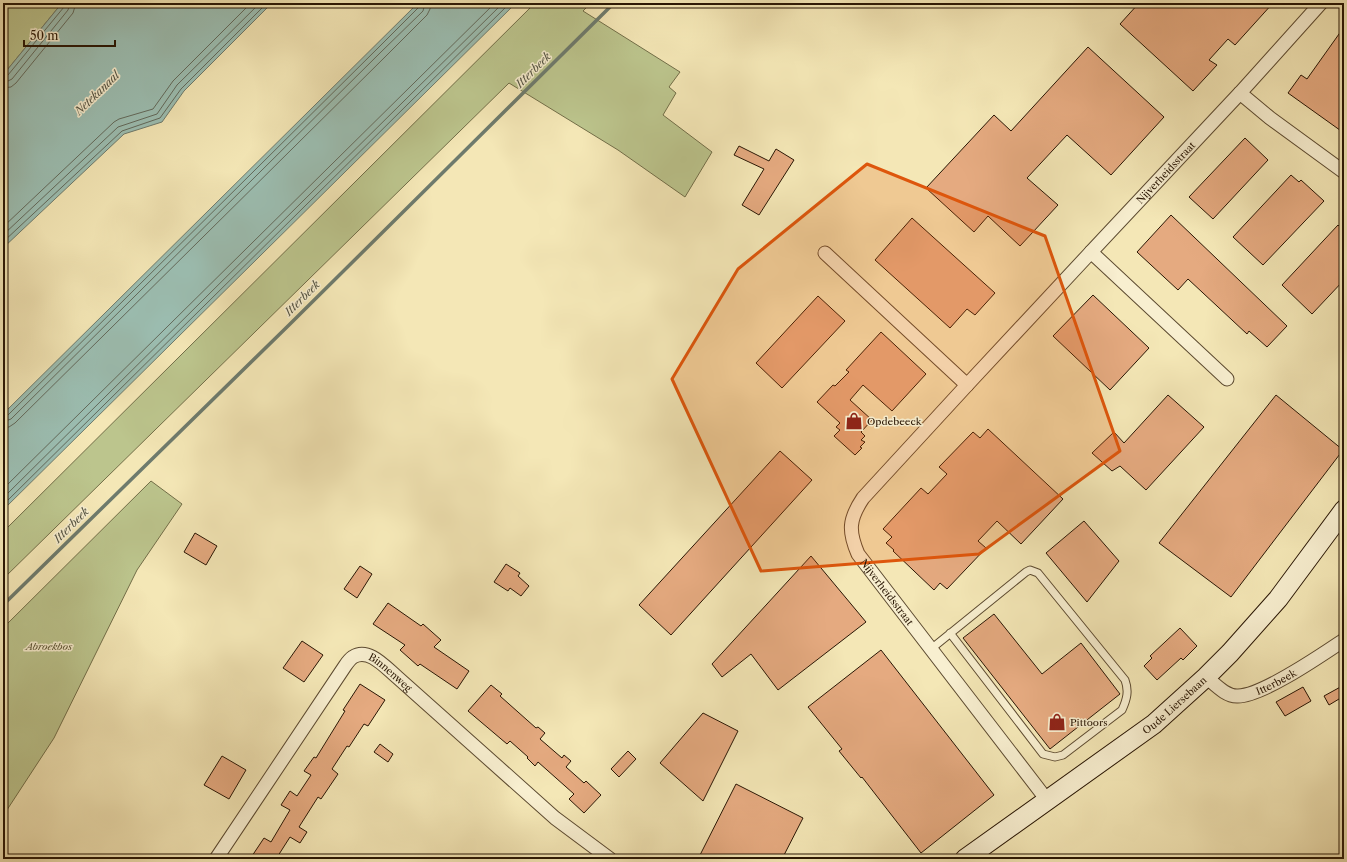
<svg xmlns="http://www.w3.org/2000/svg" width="1347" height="862" font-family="'Libre Caslon Text',serif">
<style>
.green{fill:#bcc58d;stroke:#726e48}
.water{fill:#9cbfb3;stroke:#6e7b6d}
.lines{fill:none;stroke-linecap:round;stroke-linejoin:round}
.shore{stroke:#626a5c;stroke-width:1}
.stream{stroke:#6e7b6d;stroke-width:3.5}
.building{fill:#e5aa80;stroke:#291604}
.service-casing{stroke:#5c4a30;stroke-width:9}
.minor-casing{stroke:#5c4a30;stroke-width:15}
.secondary-casing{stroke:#291604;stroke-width:21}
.service{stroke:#f8efd0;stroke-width:7}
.minor{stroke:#f8efd0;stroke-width:13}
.secondary{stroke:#f8efd0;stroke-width:19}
.marked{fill:#de560c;fill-opacity:0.2;stroke:#de560c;stroke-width:3;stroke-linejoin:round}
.labels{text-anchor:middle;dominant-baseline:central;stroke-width:3;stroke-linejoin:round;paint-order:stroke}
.street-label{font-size:10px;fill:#291604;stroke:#f8efd0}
.poi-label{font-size:10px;fill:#291604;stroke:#f8efd0;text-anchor:start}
.park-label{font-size:10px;font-style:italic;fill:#5c5334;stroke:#f8efd0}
.water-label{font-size:11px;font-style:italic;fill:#515141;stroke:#f8efd0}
</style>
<rect width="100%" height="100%" fill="#f4e7b6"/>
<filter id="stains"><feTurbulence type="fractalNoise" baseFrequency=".005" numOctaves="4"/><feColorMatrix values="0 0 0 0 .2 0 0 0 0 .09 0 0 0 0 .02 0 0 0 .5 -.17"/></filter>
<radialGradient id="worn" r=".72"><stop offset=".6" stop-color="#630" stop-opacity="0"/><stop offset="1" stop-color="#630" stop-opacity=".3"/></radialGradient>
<g class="green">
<polygon points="3,3 62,3 3,75"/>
<polygon points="535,3 591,3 583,11 680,72 669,87 676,93 663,115 712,152 685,197 618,150 509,83 3,579 3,532"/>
<polygon points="151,481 182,504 137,570 54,738 3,816 3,628"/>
</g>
<g class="water">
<polygon points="62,3 272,3 184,91 162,122 124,134 3,248 3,75"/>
<polygon points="418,3 516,3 3,510 3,414"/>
</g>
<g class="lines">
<g class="shore">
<polyline points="3,77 8,75 64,7 65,3"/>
<polyline points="3,82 8,81 12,79 68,10 70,3"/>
<polyline points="3,88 11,87 16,83 73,13 76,3"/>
<polyline points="3,227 114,122 119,119 153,109 173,81 251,3"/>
<polyline points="3,235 118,127 157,114 177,85 260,3"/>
<polyline points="3,242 122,131 160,118 181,89 267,3"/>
<polyline points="3,417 8,415 378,48 419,7 420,3"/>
<polyline points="3,422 11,419 381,52 423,11 425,3"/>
<polyline points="3,428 9,427 15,423 386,56 427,15 430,9 431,3"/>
<polyline points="3,489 495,3"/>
<polyline points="3,498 503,3"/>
<polyline points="3,505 510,3"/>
</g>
<polyline class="stream" points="3,605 289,325 614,3"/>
</g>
<g class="building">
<polygon points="1139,3 1273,3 1235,45 1228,39 1209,60 1217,65 1193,91 1120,24"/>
<polygon points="1344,27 1344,133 1288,93 1301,75 1307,79"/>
<polygon points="1088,47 1164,117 1111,175 1067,135 1027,178 1058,205 1020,246 988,216 974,232 926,188 994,115 1011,131"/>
<polygon points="1245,138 1268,160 1213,219 1189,197"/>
<polygon points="739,146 769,161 776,149 794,160 759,215 742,205 764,169 734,155"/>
<polygon points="1291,175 1299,182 1301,180 1324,201 1263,265 1233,237"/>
<polygon points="1171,215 1287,326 1267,347 1249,331 1247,334 1188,279 1178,290 1137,252"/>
<polygon points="912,218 995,293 975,315 967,309 950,328 875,260"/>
<polygon points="1338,225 1344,231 1344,280 1312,314 1282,285"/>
<polygon points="1093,295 1149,348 1110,390 1053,336"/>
<polygon points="818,296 845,321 782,388 756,363"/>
<polygon points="881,332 926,374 892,411 863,385 850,400 872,420 861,432 865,436 861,440 865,442 860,447 862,448 855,455 834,436 840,430 836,427 840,423 817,402 833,385 835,386 849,372 846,370"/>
<polygon points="1168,395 1204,427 1146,490 1120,466 1112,471 1092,453 1114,432 1124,443"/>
<polygon points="1276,395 1343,450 1231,597 1159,543"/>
<polygon points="988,429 1063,499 1021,544 997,521 978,541 986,548 947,589 940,583 934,590 893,551 894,550 886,543 892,537 883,529 921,488 928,494 947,474 939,467 973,432 980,438"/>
<polygon points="780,451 812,480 671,635 639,605"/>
<polygon points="1084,521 1119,561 1087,602 1046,553"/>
<polygon points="195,533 217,546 206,565 184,552"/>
<polygon points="811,556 866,622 778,690 751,654 722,677 712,664"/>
<polygon points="506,564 520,573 518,576 529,586 521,596 510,588 508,591 494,582"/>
<polygon points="360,566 372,574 357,598 344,589"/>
<polygon points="388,603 421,626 423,624 441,640 434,647 469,671 457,689 420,664 418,666 400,650 405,645 373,624"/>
<polygon points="994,614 1042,674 1081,643 1120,694 1050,749 963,638"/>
<polygon points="1180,628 1197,646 1183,660 1181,658 1157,680 1144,666 1152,658 1150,656"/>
<polygon points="302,641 323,655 304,682 283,668"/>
<polygon points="881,650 994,795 921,853 862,777 861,778 839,751 842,749 808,707"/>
<polygon points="360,684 385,700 368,726 364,724 349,747 347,746 332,769 338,774 321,799 318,797 299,827 307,832 300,843 290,837 276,859 250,859 264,838 271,842 290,810 281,805 290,791 297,796 311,775 304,771 314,757 316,758 345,711 343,710"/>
<polygon points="491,685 502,694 500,696 536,728 538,727 545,733 540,739 562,758 564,755 571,761 566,767 584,783 586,781 601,795 584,813 569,799 574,794 538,762 535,766 527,758 528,757 510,741 507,744 468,711"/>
<polygon points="1344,685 1344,696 1329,705 1324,696"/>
<polygon points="1303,687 1311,701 1285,716 1276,702"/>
<polygon points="703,713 738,731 703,801 660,763"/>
<polygon points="380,744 393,754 388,762 374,752"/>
<polygon points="628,751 636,759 619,777 611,769"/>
<polygon points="222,756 246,770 229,799 204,785"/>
<polygon points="736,784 803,818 782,859 698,859"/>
</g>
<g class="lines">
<g class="service-casing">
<path id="service" d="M931 649 1026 572 1030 570 1038 573 1125 680C1129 691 1127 699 1122 710L1063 755 1055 757 1043 754 950 633"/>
</g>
<g class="minor-casing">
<g id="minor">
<polyline points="1321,3 1240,93 1270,118 1344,172"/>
<path id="s1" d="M1091 252 1240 93"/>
<polyline points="825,253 967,385 1091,252 1227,379"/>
<path id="s2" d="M967 385 863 498C849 519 848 531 858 554L1047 800"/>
<path id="s3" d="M1206 677C1215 684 1225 696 1237 696 1261 697 1323 654 1344 640"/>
<path id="s4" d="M216 859 345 666C347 663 350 659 353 657 369 647 386 668 397 677L555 818 610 859"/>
</g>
</g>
<g class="secondary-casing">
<g id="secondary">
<path id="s5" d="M965 859 1154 724 1206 677 1230 653 1278 599 1344 510"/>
</g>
</g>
<use href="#service" class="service"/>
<use href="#minor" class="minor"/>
<use href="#secondary" class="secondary"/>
</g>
<path class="marked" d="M867 164 1045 236 1120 451 979 554 761 571 672 379 738 269Z"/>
<defs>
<g id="shop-bare" transform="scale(1.38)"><path d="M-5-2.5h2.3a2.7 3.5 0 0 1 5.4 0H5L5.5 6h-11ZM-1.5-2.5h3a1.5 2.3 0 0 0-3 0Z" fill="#8f2418" stroke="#f8efd0" stroke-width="2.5" paint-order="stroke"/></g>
</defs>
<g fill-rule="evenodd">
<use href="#shop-bare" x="854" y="421"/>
<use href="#shop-bare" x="1057" y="722"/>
</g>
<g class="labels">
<g class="street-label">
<text stroke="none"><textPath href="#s1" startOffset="109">Nijverheidsstraat</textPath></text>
<text stroke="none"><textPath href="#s2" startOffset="261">Nijverheidsstraat</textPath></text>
<text stroke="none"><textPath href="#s4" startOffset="288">Binnenweg</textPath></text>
<text stroke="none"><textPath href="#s3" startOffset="79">Itterbeek</textPath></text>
<text stroke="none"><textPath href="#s5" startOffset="260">Oude Liersebaan</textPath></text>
</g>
<g class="poi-label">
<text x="867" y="421">Opdebeeck</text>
<text x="1070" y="722">Pittoors</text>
</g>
<g class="park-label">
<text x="49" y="646">Abroekbos</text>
</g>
<g class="water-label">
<text transform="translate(533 70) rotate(-45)">Itterbeek</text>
<text transform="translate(97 93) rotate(-44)">Netekanaal</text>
<text transform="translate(302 298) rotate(-45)">Itterbeek</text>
<text transform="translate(71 525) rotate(-45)">Itterbeek</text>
</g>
</g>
<rect width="1347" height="862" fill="none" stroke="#f4e7b6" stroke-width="16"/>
<rect x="4" y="4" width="1339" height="854" fill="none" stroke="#291604" stroke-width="2"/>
<rect x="8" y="8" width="1331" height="846" fill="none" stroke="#291604"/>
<path d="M24 40v6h91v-6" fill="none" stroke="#291604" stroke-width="2"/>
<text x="30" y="40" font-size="12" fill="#291604" stroke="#f8efd0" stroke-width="3" paint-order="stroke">50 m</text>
<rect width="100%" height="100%" filter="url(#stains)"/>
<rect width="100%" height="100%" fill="url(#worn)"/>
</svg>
